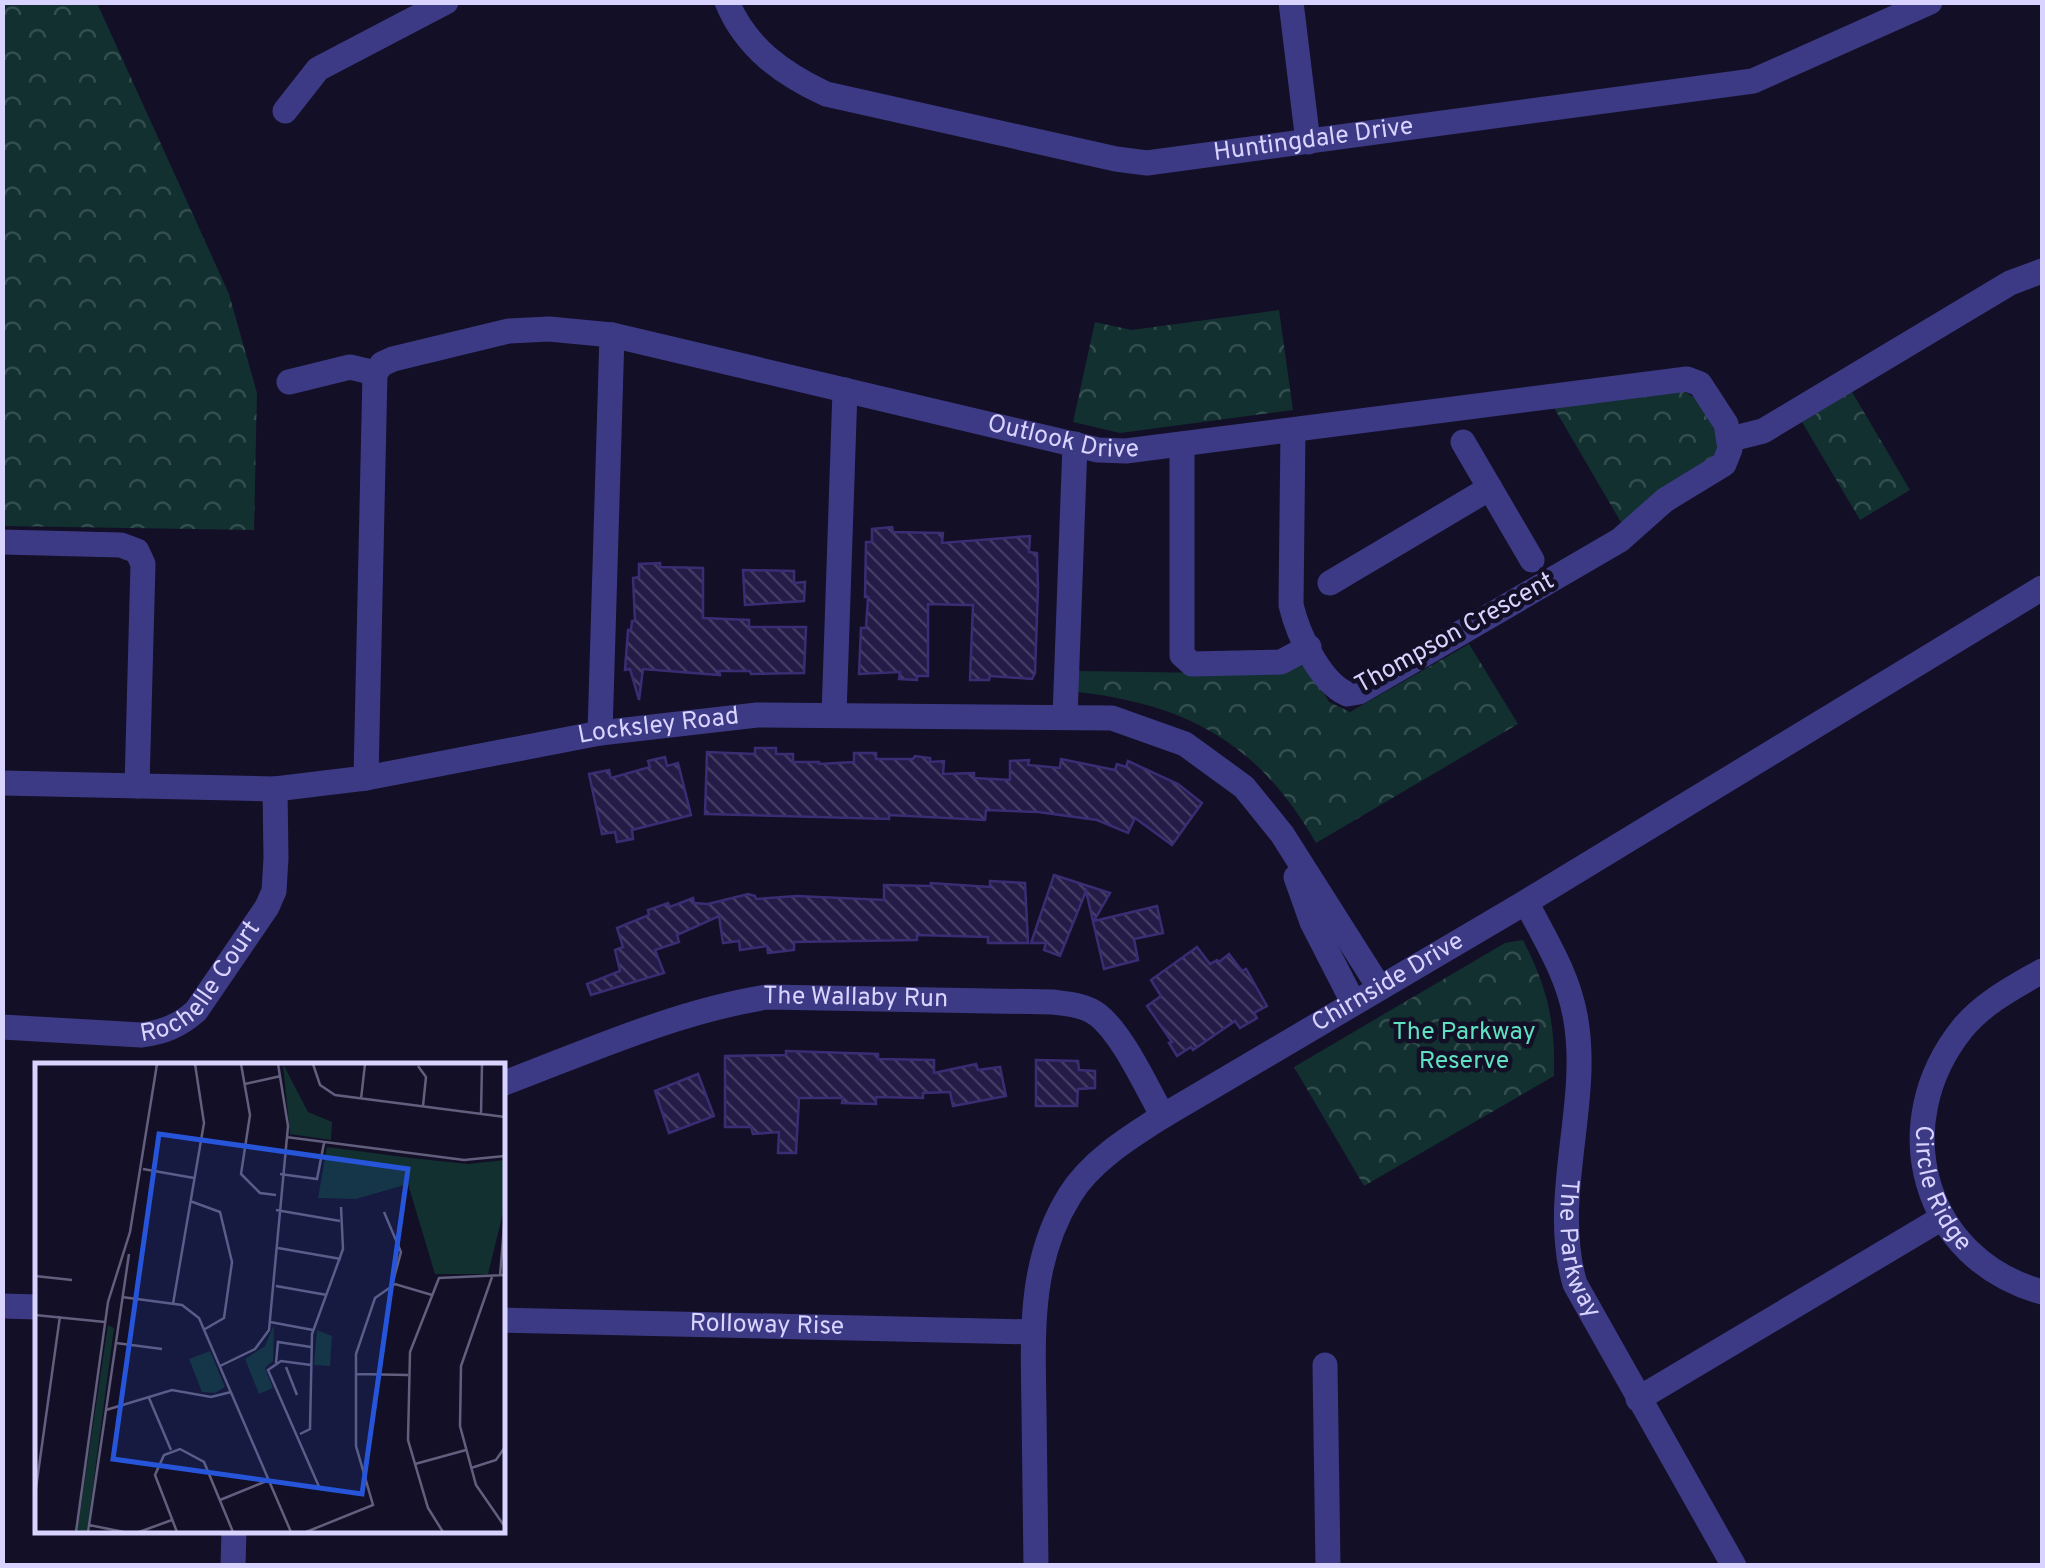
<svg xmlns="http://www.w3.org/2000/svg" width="2045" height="1568" font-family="Overpass,sans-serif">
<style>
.park{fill:url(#park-crowns)}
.building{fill:url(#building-back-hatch);stroke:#3b2d73;stroke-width:2.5}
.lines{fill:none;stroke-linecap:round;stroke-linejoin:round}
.minor{stroke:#3d3a85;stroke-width:25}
.labels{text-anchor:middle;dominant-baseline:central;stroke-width:9;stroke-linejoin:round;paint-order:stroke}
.street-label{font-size:25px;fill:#d9d4ff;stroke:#130f26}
.park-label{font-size:25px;fill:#5fe0c0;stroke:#130f26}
.inset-road{fill:none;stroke:#625e7d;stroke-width:2.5}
.view{fill:#2655da;fill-opacity:0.15;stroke:#2655da;stroke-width:5}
.inset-edge{fill:none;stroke:#d9d4ff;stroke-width:5}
</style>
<defs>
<pattern id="park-crowns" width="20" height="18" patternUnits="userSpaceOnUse" patternTransform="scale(2.5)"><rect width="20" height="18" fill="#12302f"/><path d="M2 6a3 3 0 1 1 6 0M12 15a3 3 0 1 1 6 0" fill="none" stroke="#344d4e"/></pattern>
<pattern id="building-back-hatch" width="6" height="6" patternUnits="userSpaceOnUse" patternTransform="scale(2.5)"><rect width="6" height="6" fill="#241b47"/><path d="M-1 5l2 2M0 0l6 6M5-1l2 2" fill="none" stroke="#433b63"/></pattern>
</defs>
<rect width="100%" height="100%" fill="#130f26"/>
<g class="park">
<polygon points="3,2 97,3 229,294 257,393 254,530 3,526"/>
<polygon points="1279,310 1293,410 1120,433 1073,422 1095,322 1132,330"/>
<path d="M1680 390C1706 399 1718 428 1717 453L1622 524 1553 406Z"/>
<polygon points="1852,392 1910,490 1860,520 1802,422"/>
<path d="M1469 644 1518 724 1316 843C1259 744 1189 705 1078 692L1077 671 1274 674 1301 665 1309 667 1329 702 1350 712Z"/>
<path d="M1523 940C1548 989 1555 1021 1554 1076L1364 1186 1294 1067 1505 943Z"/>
</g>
<g class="building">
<polygon points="892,527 893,532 943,533 942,543 1030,536 1029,552 1037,553 1038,588 1035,673 1032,679 990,676 989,680 970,680 973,605 965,605 928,604 928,676 917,676 917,680 899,679 900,672 859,674 861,628 866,628 868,597 865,597 866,542 872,542 872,529"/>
<polygon points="660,563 660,567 703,568 703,618 749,620 749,627 806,627 804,673 751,674 750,671 719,671 720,675 643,669 639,700 630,669 625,670 628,630 631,630 632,621 635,621 633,578 639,577 639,564"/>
<polygon points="743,570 794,571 794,583 805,582 804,601 745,605"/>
<polygon points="755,748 776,748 776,754 793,754 793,762 819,762 819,764 854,762 854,753 876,753 876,759 913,759 915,756 930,758 930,762 944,761 943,774 974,773 974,778 1010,780 1010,761 1029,760 1028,765 1060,768 1061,759 1115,770 1117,764 1126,767 1128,761 1178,784 1202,803 1172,845 1135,818 1128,833 1097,820 1038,812 986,810 985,820 889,815 889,819 705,814 707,752 755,754"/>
<polygon points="665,757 667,766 678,763 691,815 632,830 633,839 617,842 615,832 602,834 589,774 609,770 611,778 650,767 648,761"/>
<polygon points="1054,875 1110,893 1094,921 1157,906 1163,933 1134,939 1138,960 1104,969 1086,891 1060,956 1044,950 1046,943 1031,943"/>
<polygon points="990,881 1025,883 1028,943 988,943 988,937 917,935 917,940 794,942 794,950 768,953 767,946 740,950 739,941 723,943 719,916 677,935 679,942 655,950 664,973 591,995 587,984 620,971 615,950 623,947 617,928 649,915 648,910 668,903 670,907 693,898 694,903 708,904 748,894 755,896 756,899 797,896 884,900 884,885 931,886 931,883 990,887"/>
<polygon points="1197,947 1210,964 1217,960 1219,962 1229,954 1242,971 1246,969 1267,1006 1254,1013 1257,1018 1240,1028 1235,1021 1193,1050 1191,1047 1177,1056 1169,1043 1172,1042 1147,1006 1161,996 1151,980"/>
<polygon points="786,1051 878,1054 878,1059 934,1060 934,1073 976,1064 978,1070 1000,1067 1006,1096 953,1106 950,1092 923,1093 923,1098 876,1097 876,1104 842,1103 843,1098 799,1098 796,1153 778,1153 779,1132 753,1134 751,1127 725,1127 725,1056 786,1055"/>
<polygon points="1036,1060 1078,1061 1079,1070 1095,1071 1095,1088 1078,1089 1077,1106 1036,1106"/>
<polygon points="698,1074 714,1116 669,1133 655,1091"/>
</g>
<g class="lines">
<g class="minor">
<path id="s1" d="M727 2C746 48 783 74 826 94L1116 159 1147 163 1753 81 1930 2"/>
<polyline points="1291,2 1308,142"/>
<polyline points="285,111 318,69 446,2"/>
<path id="s2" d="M289 382 350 367 375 373 382 364 393 359 509 331 549 329 612 335 1098 450 1126 451 1687 379 1700 384 1726 424 1730 449 1724 464 1665 500 1620 540 1359 692 1347 694C1319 681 1298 634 1291 605L1293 430"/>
<polyline points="1731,439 1763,431 2010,283 2042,271"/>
<polyline points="1463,442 1532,560"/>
<polyline points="1182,444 1182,655 1192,664 1281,662 1309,647"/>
<polyline points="2,542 121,545 137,551 143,564 137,786"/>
<polyline points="1330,583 1490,488"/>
<polyline points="834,715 845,390"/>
<polyline points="1065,717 1075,444"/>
<polyline points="600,733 612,335"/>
<polyline points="366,778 375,373"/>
<path id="s3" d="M2 783 275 789 366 778 600 733 757 715 1112 718 1185 744 1244 787 1282 834 1379 987"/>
<polyline points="1296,877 1312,922 1353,1002"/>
<path id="s4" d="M1526 902C1545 939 1567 973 1575 1015 1592 1103 1549 1196 1575 1284L1734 1566"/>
<path id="s5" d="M2042 971C2014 987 1983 1003 1962 1029 1886 1124 1922 1259 2042 1292"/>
<path id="s6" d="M2 1027 141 1035C164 1032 179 1026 196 1011L267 907 274 891 276 858 275 789"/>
<path id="s7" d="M502 1084C589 1051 675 1012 767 997L1053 1002C1069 1004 1085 1005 1098 1015 1124 1036 1146 1087 1163 1116"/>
<polyline points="2,1306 38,1307"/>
<path id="s8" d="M502 1320 1033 1332"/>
<polyline points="1325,1365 1328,1566"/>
<polyline points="1638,1399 1942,1218"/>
<polyline points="233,1566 234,1530"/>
<path id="s9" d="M1036 1566C1035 1514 1035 1463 1034 1411 1033 1336 1028 1262 1070 1195 1091 1161 1130 1137 1163 1116L1526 902 2042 588"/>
</g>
</g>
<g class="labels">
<g class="street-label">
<text stroke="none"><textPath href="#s1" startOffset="635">Huntingdale Drive</textPath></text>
<text stroke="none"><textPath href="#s2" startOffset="798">Outlook Drive</textPath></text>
<text transform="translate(1455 634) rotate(-29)">Thompson Crescent</text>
<text stroke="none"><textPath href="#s3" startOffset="662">Locksley Road</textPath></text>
<text stroke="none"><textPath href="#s6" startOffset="222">Rochelle Court</textPath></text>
<text stroke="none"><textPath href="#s9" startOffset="762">Chirnside Drive</textPath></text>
<text stroke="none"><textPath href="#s7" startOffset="368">The Wallaby Run</textPath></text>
<text stroke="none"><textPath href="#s5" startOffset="272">Circle Ridge</textPath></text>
<text stroke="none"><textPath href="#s4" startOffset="360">The Parkway</textPath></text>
<text stroke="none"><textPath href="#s8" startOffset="265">Rolloway Rise</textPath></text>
</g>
<g class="park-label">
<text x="1464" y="1033">The Parkway<tspan x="1464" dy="29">Reserve</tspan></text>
</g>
</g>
<g transform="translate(35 1063)">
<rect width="470" height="470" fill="#130f26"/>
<path d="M376 95 433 101 470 97V142L453 211H400L373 121Z" fill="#12302f"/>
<path d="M248 1 273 49 297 59 296 77 255 71ZM292 84 376 95 373 121 321 136 283 135ZM239 262 238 298 230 305 238 325 224 331 210 296 230 283ZM282 267 297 273 295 303 279 302ZM175 288 190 324 180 330 167 329 154 296Z" fill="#12302f"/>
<path d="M73 262 79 265 52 469H42Z" fill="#12302f"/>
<path class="inset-road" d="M206 1 215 52 206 111 225 130 241 132M278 1 285 22 300 32 470 54M383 3 391 14 388 43M210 21 246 13M326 36 330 1M446 51 447 1M251 74 429 97 470 93M108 106 159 115M245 111 282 116 289 80M155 138 185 149 197 199 189 255 170 266M241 147 305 158M349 149 366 189 357 222M243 185 306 196M0 213 37 217M465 213 470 151M457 214 426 303 425 363 441 422 470 464M241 223 292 232M87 234 147 242 164 255 256 469M138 241 169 60 160 1M0 252 70 259M235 259 278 267M81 280 127 286M241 300 243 279 276 284M276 302 246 298 233 307 285 426M185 303 220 286 234 267 253 63 243 1M251 304 262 332M321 311 373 312M114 335 136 387M71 347 137 327 176 334 196 329M265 371 275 366 277 271 308 186 306 144M380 401 431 387M436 405 461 397 470 384M0 432 25 253M185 437 234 417M54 462 89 469M41 469 73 239 95 169 122 1M53 469 94 191M104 469 137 457M142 469 120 412 129 392 145 386 169 399 198 469M271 469 338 442 321 383V291L340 235 360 221 397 232M408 469 393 445 373 377 375 289 404 215 470 212"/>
<path class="view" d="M124 71 373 106 327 431 78 396Z"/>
<rect width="470" height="470" class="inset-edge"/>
</g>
<rect width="2045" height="1568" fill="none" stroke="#d9d4ff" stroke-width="10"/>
</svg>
